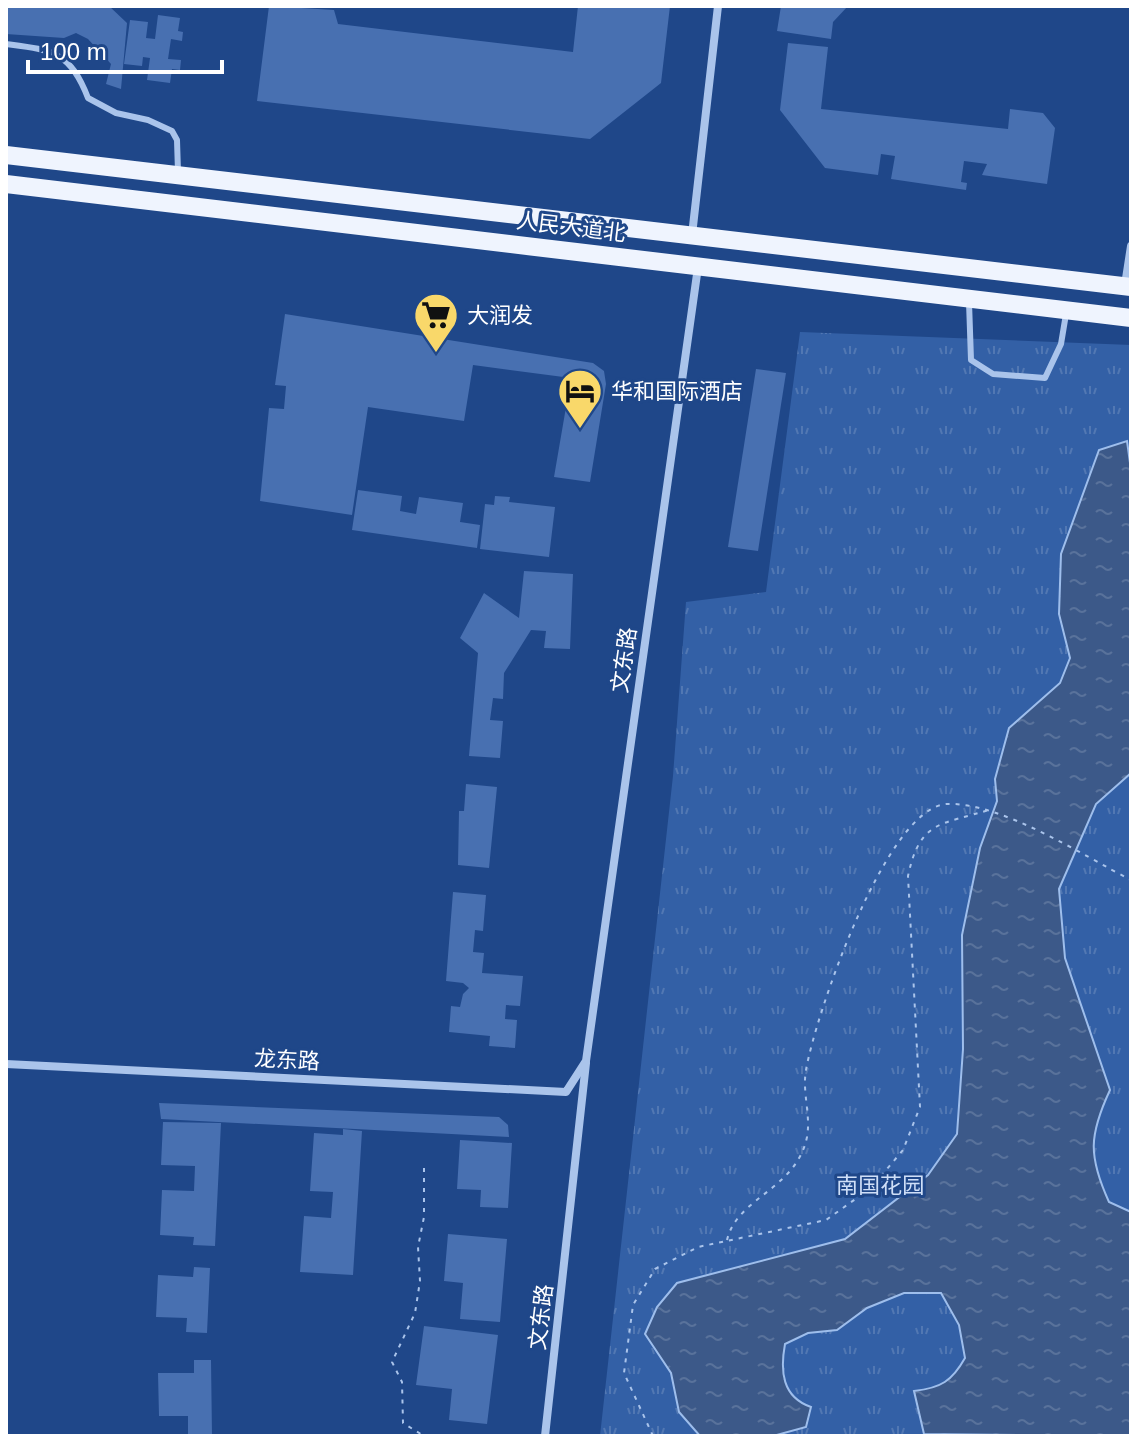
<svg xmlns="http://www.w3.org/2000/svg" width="1137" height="1442" font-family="Arial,'Noto Sans SC',sans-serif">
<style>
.park{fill:url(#park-tufts)}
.water{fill:url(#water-ripples);stroke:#9ebeec;stroke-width:2}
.building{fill:#4870b1}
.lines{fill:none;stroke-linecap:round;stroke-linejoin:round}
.path{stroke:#aac4eb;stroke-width:2;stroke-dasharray:4 6;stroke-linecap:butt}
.lane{stroke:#aac4eb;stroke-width:6}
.street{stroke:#aac4eb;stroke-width:8}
.primary{stroke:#eff4fe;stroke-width:18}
.labels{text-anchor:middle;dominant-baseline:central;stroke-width:6;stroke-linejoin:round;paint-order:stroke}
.street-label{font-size:22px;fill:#fff;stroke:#1f4789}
.poi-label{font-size:22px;fill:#fff;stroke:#1f4789;text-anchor:start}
.park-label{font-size:22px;fill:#cfdff8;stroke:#1f4789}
</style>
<defs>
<pattern id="park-tufts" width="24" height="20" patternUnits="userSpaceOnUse" patternTransform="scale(2)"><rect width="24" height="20" fill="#3360a6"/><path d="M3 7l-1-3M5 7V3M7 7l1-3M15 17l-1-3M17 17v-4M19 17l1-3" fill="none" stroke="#5278b3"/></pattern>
<pattern id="water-ripples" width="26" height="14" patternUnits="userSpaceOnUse" patternTransform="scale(2)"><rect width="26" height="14" fill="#3c5989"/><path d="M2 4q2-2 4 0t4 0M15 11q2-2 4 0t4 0" fill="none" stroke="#59729b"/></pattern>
</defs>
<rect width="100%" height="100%" fill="#1f4789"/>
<polygon class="park" points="800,332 1131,345 1131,1436 600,1436 673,776 686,602 766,592"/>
<path class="water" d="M1127 441 1131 470V773L1096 804 1059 889 1065 958 1110 1090C1089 1135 1088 1156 1109 1202L1131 1212V1436L924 1434 914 1391C941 1388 952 1381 965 1358L959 1325 941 1293H904L867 1308 837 1330 808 1333 785 1344C780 1371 782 1397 811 1407L806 1427 773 1436H700L679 1412 671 1373 645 1334 657 1307 677 1283 845 1239 928 1175 957 1134 963 1049 962 935 980 848 997 801 995 779 1009 728 1060 683 1070 658 1059 614 1061 554 1099 450Z"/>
<g class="building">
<polygon points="6,6 109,6 127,23 121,89 106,84 111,64 88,39 76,33 64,38 6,34"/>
<polygon points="269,6 334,10 338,24 573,52 578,6 670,6 661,83 590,139 257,101"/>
<polygon points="781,6 848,6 833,22 831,39 777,31"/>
<polygon points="158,15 180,18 178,31 183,32 182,41 171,39 168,59 181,60 180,70 172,69 170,83 147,80 150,58 143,57 142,66 124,64 130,20 148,22 146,38 155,39"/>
<polygon points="788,43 828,47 821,109 1008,129 1010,109 1043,113 1055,128 1047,184 982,175 987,164 964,161 961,182 967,183 966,190 891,179 895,156 881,154 878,175 825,168 780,110"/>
<polygon points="285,314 593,363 604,371 606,384 590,482 554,477 571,378 473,365 464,421 368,407 352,515 260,501 269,408 284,409 286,386 275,385"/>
<polygon points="756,369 786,373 758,551 728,547"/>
<polygon points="358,490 402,496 400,511 416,514 419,497 463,503 460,522 480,525 477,548 352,530"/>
<polygon points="495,496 510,497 509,502 555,507 549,557 480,549 485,504 494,505"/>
<polygon points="524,571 573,574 570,649 544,648 546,631 531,630 504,673 503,699 493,698 490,720 503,721 500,758 469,756 478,653 460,638 484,593 519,618"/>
<polygon points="466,784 497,787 489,868 458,865 459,811 464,811"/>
<polygon points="453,892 486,895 483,931 475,930 473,952 484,953 482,973 523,976 520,1006 506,1005 505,1019 517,1020 515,1048 489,1046 490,1036 449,1032 451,1006 460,1007 463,994 469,988 463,983 446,981"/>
<polygon points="159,1103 499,1117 508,1125 509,1137 161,1119"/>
<polygon points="163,1122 221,1123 215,1246 193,1245 194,1237 160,1235 162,1190 194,1191 195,1166 161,1165"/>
<polygon points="343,1129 362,1131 353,1275 300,1272 304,1216 331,1218 333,1192 310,1191 314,1133 343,1135"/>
<polygon points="460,1140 512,1143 508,1208 480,1207 481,1190 457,1189"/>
<polygon points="448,1234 507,1239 500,1322 460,1319 463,1283 444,1281"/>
<polygon points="194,1267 210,1268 207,1333 186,1332 187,1318 156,1317 158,1275 193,1277"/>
<polygon points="424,1326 498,1335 487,1424 449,1420 452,1389 416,1385"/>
<polygon points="194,1360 211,1360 212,1436 188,1436 188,1416 159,1416 158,1373 194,1373"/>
</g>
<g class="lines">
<g class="path">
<polyline points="424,1168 424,1217 418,1247 420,1281 415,1313 392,1362 402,1382 403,1423 424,1436"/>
<path d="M727 1240C737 1197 796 1190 807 1137 811 1115 802 1092 806 1070 815 1017 886 807 947 804 1001 802 1082 855 1131 880"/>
<path d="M653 1436 624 1373 633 1305 655 1269 698 1247 826 1220 871 1188 903 1150 920 1107 908 876C920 819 942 825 992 809"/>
</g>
<g class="lane">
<path d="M6 44C52 50 70 51 88 98L116 113 148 120 172 131 177 140 178 172"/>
<polyline points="969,302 971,360 993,374 1045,378 1061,344 1066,314"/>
</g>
<g class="street">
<polyline points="692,235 718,6"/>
<polyline points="1125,285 1131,246"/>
<polyline points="6,1064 566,1092 586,1061 698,267"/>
<polyline points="545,1436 586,1063"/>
</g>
<g class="primary">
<polyline points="6,155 1131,287"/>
<polyline points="6,184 1131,318"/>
</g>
</g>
<defs>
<g id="supermarket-pin" transform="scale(2.3)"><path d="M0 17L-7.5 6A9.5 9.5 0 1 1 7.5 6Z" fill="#f9d86a" stroke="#1f4789"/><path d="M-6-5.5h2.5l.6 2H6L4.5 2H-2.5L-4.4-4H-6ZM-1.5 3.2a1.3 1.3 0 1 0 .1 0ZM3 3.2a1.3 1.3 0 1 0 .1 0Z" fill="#111"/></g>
<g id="hotel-pin" transform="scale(2.3)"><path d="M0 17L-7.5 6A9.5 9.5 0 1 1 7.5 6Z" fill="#f9d86a" stroke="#1f4789"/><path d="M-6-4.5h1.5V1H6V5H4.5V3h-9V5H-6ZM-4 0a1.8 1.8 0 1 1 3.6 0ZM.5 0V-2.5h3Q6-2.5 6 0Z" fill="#111"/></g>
</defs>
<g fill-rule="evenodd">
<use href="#supermarket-pin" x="436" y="315"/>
<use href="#hotel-pin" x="580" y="391"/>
</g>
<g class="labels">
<g class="street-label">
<text transform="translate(571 227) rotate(7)">人民大道北</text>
<text transform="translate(624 660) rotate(-82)">文东路</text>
<text transform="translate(287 1060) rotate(3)">龙东路</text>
<text transform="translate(541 1317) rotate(-83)">文东路</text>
</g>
<g class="poi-label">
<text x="467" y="315">大润发</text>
<text x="611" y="391">华和国际酒店</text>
</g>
<g class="park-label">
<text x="880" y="1185">南国花园</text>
</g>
</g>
<rect width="1137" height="1442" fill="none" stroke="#ffffff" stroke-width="16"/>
<path d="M28 60v12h194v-12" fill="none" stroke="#ffffff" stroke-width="4"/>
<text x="40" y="60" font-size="24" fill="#ffffff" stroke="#1f4789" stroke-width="6" paint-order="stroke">100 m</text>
</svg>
